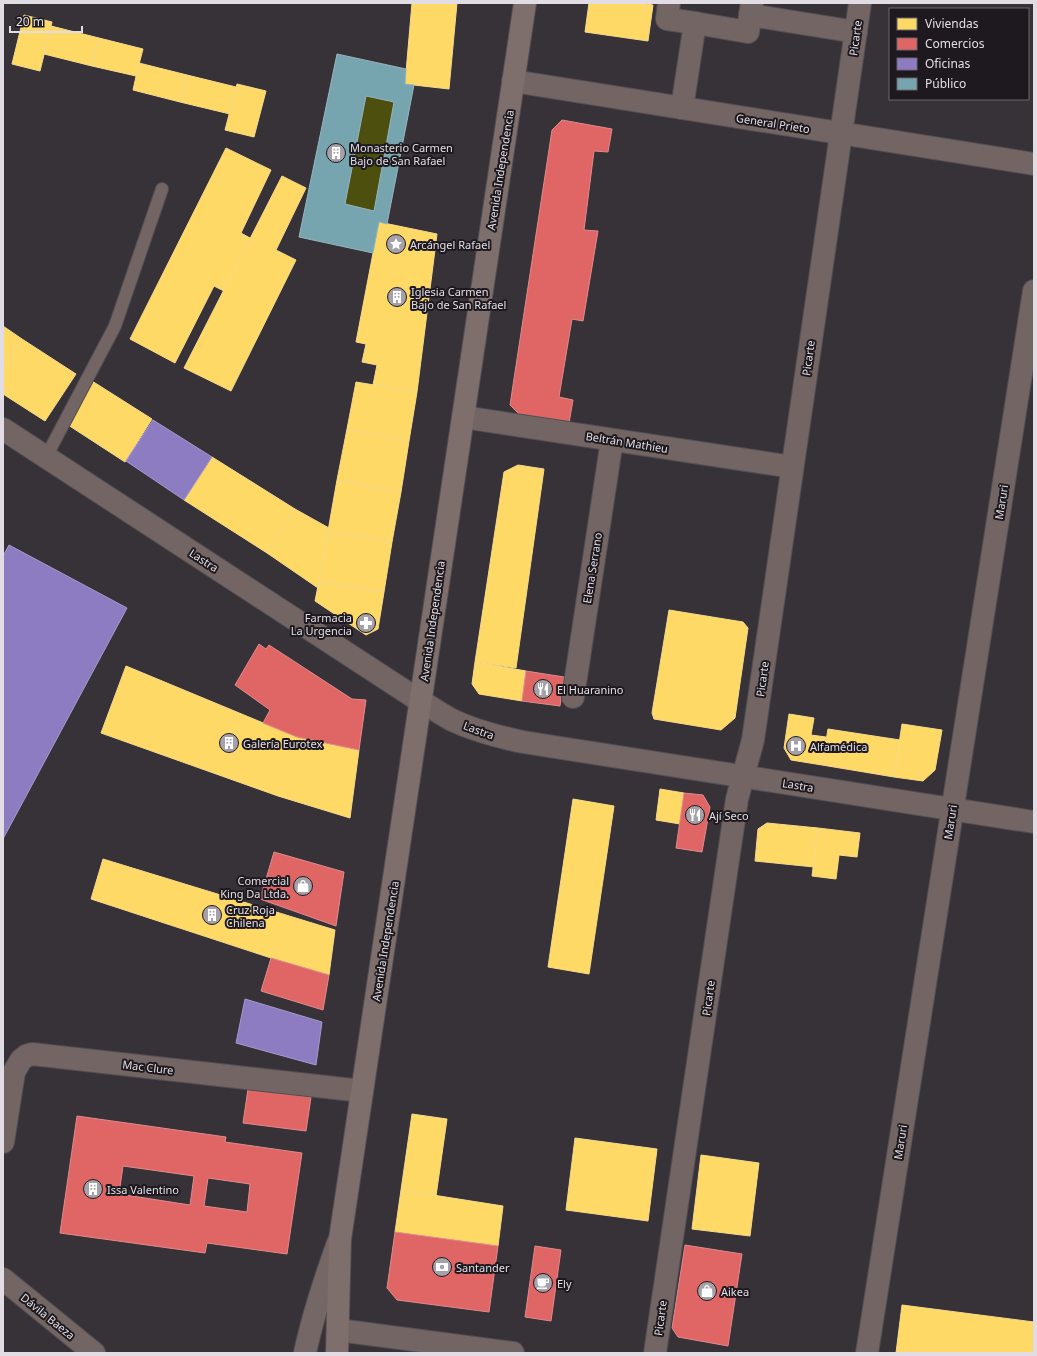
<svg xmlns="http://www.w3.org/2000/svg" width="1037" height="1356" font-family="'Noto Sans',sans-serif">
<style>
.green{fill:#4d4f0e}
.homes{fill:#ffd966;stroke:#f6da8c}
.shops{fill:#e06666;stroke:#e18a8c;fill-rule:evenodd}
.offices{fill:#8e7cc3;stroke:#a799cd}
.public{fill:#76a5af;stroke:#96b6bf;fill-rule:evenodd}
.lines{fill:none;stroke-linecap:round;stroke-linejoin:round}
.lane-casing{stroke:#524e53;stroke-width:14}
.street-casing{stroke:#524e53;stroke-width:24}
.secondary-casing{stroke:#524e53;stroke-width:24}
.primary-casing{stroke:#524e53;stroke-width:24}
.lane{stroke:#726563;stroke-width:12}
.street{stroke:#726563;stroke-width:22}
.secondary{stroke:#746766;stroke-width:22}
.primary{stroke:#7e6e6c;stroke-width:22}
.labels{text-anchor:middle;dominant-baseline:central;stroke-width:4;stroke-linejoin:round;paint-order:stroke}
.street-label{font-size:11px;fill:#e2dde4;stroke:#1d191e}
.poi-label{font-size:11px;fill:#e2dde4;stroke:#1d191e;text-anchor:start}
</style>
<rect width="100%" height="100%" fill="#373238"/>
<polygon class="green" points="366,96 394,102 374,211 345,204"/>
<g class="homes">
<polygon points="412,3 457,3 449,89 405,84"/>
<polygon points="589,3 639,3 653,5 648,41 585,32"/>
<polygon points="24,15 52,22 40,71 12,64"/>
<polygon points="51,26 99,38 92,66 44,54"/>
<polygon points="99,38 143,49 136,76 92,66"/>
<polygon points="139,63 187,75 180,102 133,90"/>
<polygon points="187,75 236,87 230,114 180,102"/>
<polygon points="237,84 266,91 254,137 225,130"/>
<polygon points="226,148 271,170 241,233 250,238 224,291 214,286 175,363 130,339"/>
<polygon points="282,176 306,188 276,250 296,260 231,391 184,368"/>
<polygon points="379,222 437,234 417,392 373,385 377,365 362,362 366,344 356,342"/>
<polygon points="3,326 22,339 3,368"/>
<polygon points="22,339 76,374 45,421 3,394 3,368"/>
<polygon points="92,381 152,419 125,462 65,423"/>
<polygon points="356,382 417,392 409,441 347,429"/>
<polygon points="347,429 409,441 401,492 337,480"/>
<polygon points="212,457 295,509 267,553 184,500"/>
<polygon points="518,465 544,469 516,668 475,662 504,472"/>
<polygon points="337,480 401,492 392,542 328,531"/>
<polygon points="295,509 329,528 318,588 267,553"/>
<polygon points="328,531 392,542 384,592 319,581"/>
<polygon points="319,581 384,592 378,629 366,635 315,601"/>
<polygon points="669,610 743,622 748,628 735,718 721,730 654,719 652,713"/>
<polygon points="475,662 526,671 522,701 479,694 472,684"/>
<polygon points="126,666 297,737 359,750 350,818 278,796 101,733"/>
<polygon points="789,714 814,718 811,735 826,737 822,765 791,760 784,748"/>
<polygon points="902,724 942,730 935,770 923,781 894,777"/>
<polygon points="828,729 900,740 894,777 822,765"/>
<polygon points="660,789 684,793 680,824 656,820"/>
<polygon points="573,799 614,806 589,974 548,967"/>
<polygon points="767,823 818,828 814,867 755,861 758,829"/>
<polygon points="818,828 860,833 857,857 839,855 836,879 812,876"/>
<polygon points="103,859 335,930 329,975 271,958 91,899"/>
<polygon points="412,1114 447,1119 436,1196 401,1190"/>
<polygon points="575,1138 657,1149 648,1221 566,1210"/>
<polygon points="701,1155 759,1163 750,1236 692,1229"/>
<polygon points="401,1190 503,1206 498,1246 395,1232"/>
<polygon points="902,1305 1034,1322 1034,1353 896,1353"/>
</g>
<g class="shops">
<polygon points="562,120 612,129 608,152 594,151 584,230 598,231 583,321 572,319 559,397 573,400 569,423 521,416 510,405 552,130"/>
<polygon points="259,644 266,649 269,645 352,699 366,700 359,750 297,737 263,723 270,710 235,685"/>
<polygon points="526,671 564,677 560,706 522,701"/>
<polygon points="684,793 703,795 710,807 702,852 676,848"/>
<polygon points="274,852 344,872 336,926 260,899"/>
<polygon points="271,958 329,975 323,1010 261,991"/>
<polygon points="248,1089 311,1097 306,1131 243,1123"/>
<path d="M77 1116 226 1137 225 1142 302 1153 287 1254 207 1243 205 1253 60 1233ZM123 1166 194 1176 190 1205 119 1194ZM208 1178 250 1184 247 1212 204 1206Z"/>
<polygon points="395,1232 498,1246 489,1312 397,1300 387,1288"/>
<polygon points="685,1245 742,1254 728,1346 678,1337 672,1328"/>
<polygon points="535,1246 561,1250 551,1321 525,1317"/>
</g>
<g class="offices">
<polygon points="153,420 212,457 184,500 126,461"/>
<polygon points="9,545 127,608 3,839 3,556"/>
<polygon points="245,999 322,1022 316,1065 236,1043"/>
</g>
<path class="public" d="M337 54 406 69 405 84 414 85 387 224 379 222 373 253 299 237ZM366 96 394 102 374 211 345 204Z"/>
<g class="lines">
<g class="lane-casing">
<polyline id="lane" points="46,457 115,326 162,189"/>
</g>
<g class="street-casing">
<g id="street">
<polyline points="669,3 667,19 695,23 682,108"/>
<polyline points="752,3 750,15 856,32"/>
<polyline points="695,23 748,32 750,15"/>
<polyline points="513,81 1034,164"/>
<polyline points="463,417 792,467"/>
<path d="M3 429 420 701C431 707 441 714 452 720 475 731 499 737 523 742L1034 822"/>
<polyline points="573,697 612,440"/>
<polyline points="3,1142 14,1072 21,1060 26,1056 32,1054 362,1091"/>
<polyline points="3,1279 94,1353"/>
<polyline points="338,1330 513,1353"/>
<polyline points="655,1353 737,799 753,740 860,3"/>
<polyline points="867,1353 1034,291"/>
</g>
</g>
<g class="secondary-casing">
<path id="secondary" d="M305 1353C313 1315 325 1279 338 1243"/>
</g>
<g class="primary-casing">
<polyline id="primary" points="337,1353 340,1239 525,3"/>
</g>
<use href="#lane" class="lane"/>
<use href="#street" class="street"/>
<use href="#secondary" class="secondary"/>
<use href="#primary" class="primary"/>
</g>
<defs>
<g id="building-disc" transform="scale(1)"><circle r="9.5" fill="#a6a1a8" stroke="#1d191e"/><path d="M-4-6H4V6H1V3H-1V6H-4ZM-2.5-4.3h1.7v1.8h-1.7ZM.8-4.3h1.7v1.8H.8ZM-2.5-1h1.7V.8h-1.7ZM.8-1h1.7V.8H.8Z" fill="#fff"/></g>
<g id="sight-disc" transform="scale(1)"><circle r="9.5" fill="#a6a1a8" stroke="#1d191e"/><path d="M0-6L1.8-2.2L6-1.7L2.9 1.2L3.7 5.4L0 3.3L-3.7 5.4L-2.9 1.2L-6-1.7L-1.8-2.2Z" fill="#fff"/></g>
<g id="pharmacy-disc" transform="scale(1)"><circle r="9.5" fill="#a6a1a8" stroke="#1d191e"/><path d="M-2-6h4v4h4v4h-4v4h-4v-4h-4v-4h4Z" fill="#fff"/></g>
<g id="restaurant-disc" transform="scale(1)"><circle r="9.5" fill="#a6a1a8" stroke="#1d191e"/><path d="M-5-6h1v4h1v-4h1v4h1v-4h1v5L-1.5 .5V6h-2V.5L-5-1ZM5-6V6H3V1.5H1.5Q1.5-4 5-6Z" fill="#fff"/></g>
<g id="hospital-disc" transform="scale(1)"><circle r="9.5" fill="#a6a1a8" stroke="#1d191e"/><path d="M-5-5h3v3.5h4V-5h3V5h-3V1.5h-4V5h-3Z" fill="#fff"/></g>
<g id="shop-disc" transform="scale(1)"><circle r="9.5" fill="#a6a1a8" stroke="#1d191e"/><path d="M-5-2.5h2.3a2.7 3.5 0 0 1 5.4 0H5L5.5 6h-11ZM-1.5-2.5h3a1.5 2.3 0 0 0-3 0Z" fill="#fff"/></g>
<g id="bank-disc" transform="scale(1)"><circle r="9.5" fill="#a6a1a8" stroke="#1d191e"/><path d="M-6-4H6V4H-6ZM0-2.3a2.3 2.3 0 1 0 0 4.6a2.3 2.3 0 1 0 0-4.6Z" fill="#fff"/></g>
<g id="cafe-disc" transform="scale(1)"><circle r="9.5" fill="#a6a1a8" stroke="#1d191e"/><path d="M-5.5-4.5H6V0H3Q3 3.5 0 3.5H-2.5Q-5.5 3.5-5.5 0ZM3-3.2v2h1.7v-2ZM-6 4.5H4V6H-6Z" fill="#fff"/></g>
</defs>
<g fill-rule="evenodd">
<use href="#building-disc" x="336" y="153"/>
<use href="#sight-disc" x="396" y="244"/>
<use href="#building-disc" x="397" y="297"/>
<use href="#pharmacy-disc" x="366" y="623"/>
<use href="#restaurant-disc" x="543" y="689"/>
<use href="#building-disc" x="229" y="743"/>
<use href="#hospital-disc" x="796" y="746"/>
<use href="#restaurant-disc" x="695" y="815"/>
<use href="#shop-disc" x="303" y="886"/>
<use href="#building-disc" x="212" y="915"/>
<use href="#building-disc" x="93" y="1189"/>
<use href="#bank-disc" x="442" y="1267"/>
<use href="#cafe-disc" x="543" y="1283"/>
<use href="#shop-disc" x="707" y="1291"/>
</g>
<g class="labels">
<g class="street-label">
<text transform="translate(855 38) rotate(-82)">Picarte</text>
<text transform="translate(773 123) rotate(9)">General Prieto</text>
<text transform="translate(500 170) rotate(-81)">Avenida Independencia</text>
<text transform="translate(808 358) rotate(-82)">Picarte</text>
<text transform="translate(627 442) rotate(9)">Beltrán Mathieu</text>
<text transform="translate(1001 502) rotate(-81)">Maruri</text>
<text transform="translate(204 560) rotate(33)">Lastra</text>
<text transform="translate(592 568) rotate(-81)">Elena Serrano</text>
<text transform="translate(432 621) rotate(-82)">Avenida Independencia</text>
<text transform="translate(762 679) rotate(-82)">Picarte</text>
<text transform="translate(479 730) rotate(20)">Lastra</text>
<text transform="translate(798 785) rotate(9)">Lastra</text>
<text transform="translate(950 822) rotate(-81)">Maruri</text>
<text transform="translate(385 941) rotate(-81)">Avenida Independencia</text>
<text transform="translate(708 998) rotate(-82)">Picarte</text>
<text transform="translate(148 1067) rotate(7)">Mac Clure</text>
<text transform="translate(900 1142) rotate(-81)">Maruri</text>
<text transform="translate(48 1316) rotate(39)">Dávila Baeza</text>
<text transform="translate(660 1318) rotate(-82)">Picarte</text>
</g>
<g class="poi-label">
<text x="350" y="147">Monasterio Carmen<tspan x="350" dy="13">Bajo de San Rafael</tspan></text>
<text x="410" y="244">Arcángel Rafael</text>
<text x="411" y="291">Iglesia Carmen<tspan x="411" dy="13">Bajo de San Rafael</tspan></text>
<text x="352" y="617" text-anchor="end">Farmacia<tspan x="352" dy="13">La Urgencia</tspan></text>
<text x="557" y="689">El Huaranino</text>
<text x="243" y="743">Galería Eurotex</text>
<text x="810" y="746">Alfamédica</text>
<text x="709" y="815">Ají Seco</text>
<text x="289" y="880" text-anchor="end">Comercial<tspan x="289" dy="13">King Da Ltda.</tspan></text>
<text x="226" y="909">Cruz Roja<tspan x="226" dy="13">Chilena</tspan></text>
<text x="107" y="1189">Issa Valentino</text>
<text x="456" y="1267">Santander</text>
<text x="557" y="1283">Ely</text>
<text x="721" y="1291">Aikea</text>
</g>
</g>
<rect width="1037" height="1356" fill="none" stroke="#e2dde4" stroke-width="8"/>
<rect x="889" y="8" width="140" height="92" fill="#1d191e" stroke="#6c676d"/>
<rect x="897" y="18" width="20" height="12" fill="#ffd966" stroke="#6c676d"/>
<text x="925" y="28" font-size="12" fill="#e2dde4">Viviendas</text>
<rect x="897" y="38" width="20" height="12" fill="#e06666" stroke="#6c676d"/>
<text x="925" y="48" font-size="12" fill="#e2dde4">Comercios</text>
<rect x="897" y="58" width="20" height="12" fill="#8e7cc3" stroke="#6c676d"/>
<text x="925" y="68" font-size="12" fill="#e2dde4">Oficinas</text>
<rect x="897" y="78" width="20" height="12" fill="#76a5af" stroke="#6c676d"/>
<text x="925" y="88" font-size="12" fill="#e2dde4">Público</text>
<path d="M10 26v6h72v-6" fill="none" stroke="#e2dde4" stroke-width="2"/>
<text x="16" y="26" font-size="12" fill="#e2dde4" stroke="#1d191e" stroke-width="3" paint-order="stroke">20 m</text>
</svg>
